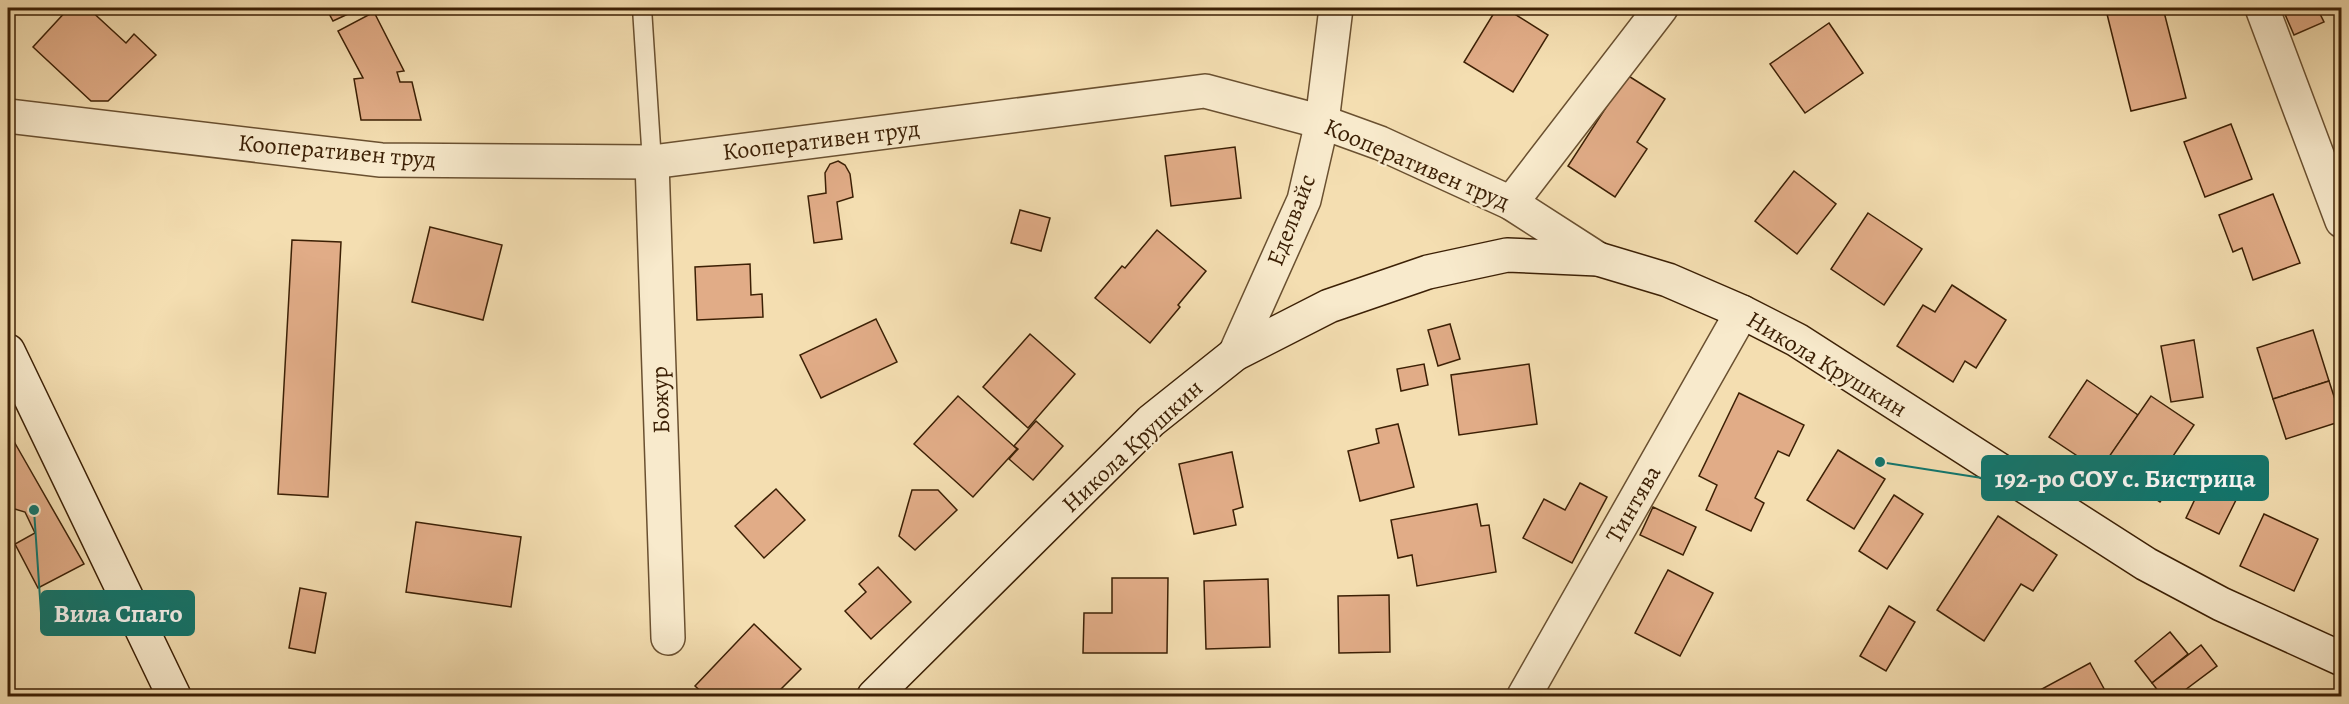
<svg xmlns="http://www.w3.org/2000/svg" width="2349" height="704" font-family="Alegreya,serif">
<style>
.building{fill:#e1ac87;stroke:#3c2005;stroke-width:1.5}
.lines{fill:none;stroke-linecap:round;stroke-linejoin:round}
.lane-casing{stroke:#6a5030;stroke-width:21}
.street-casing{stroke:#6a5030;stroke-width:36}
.secondary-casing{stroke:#3c2005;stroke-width:36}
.lane{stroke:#f8eacc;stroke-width:18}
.street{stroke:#f8eacc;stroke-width:33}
.secondary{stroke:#f8eacc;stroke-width:33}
.labels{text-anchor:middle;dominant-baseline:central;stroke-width:4.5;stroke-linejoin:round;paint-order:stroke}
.street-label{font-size:24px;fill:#3c2005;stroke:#f8eacc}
.leader{fill:none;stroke:#0f766e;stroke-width:2}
.callout-dot{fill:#0f766e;stroke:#f8eacc;stroke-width:2}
.callout{fill:#0f766e;stroke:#0f766e;stroke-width:2}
.callout-label{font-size:26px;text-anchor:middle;font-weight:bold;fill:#fff}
</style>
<rect width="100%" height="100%" fill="#f4deb1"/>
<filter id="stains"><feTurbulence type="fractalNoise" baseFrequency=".00333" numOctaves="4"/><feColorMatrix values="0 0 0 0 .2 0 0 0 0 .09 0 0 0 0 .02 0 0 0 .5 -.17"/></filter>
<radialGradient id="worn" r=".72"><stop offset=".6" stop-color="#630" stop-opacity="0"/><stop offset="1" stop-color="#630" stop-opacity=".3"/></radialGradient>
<g class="building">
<polygon points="69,8 88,8 126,43 134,34 156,55 108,101 91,101 33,47"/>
<polygon points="326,8 361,8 333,21"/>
<polygon points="1497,8 1505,8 1548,35 1513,92 1464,62"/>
<polygon points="2115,8 2163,8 2186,98 2131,111 2106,10"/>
<polygon points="2294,8 2317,8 2324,22 2294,35 2284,12"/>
<polygon points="374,12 404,71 397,72 400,82 412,82 421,120 361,120 354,79 363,78 338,31"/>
<polygon points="1829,23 1863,73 1805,113 1770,64"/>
<polygon points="1627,75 1665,99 1637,142 1647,149 1615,197 1568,166"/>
<polygon points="2231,124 2252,179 2205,197 2184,142"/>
<polygon points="1235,147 1241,198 1171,206 1165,156"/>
<polygon points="838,161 845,165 850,174 853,197 837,202 842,239 814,243 808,196 826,193 825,173 830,164"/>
<polygon points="1794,171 1836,204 1797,254 1755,221"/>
<polygon points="2273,194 2300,263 2253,280 2242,248 2233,252 2219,215"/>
<polygon points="1020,210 1050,218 1041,251 1011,243"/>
<polygon points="1868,213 1922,249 1884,305 1831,269"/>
<polygon points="430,227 502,245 483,320 412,302"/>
<polygon points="1157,230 1206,271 1178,305 1180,307 1150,343 1095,298 1122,266 1125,268"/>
<polygon points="292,240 341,242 328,497 278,494"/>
<polygon points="750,264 751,295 762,294 763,317 697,320 695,267"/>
<polygon points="1952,285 2006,320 1976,368 1965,361 1953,382 1897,346 1923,305 1935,312"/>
<polygon points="876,319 897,362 821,398 800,355"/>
<polygon points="1450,324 1460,359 1438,366 1428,330"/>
<polygon points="2313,330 2329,381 2273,399 2257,348"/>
<polygon points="1030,334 1075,374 1028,428 983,387"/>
<polygon points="2194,340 2203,397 2171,402 2161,346"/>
<polygon points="1424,364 1428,385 1401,391 1397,369"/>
<polygon points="1529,364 1537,424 1459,435 1451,375"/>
<polygon points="2087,380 2138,415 2100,471 2049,437"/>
<polygon points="2329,381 2342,421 2286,439 2273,399"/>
<polygon points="1739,393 1804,425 1789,456 1778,451 1755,498 1764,503 1751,531 1706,510 1717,485 1699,476"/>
<polygon points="958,396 1017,449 973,497 914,444"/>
<polygon points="2151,396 2194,425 2171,459 2184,467 2160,502 2104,464"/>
<polygon points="1036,421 1063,446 1033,480 1009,459 1018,449 1014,446"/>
<polygon points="1398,424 1414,487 1360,501 1348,451 1379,443 1376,429"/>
<polygon points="8,431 84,564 38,588 15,544 35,533 25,512 8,507"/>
<polygon points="1838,450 1885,479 1854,529 1807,500"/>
<polygon points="1232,452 1243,507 1233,510 1236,525 1194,534 1179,464"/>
<polygon points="2206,476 2240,492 2219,534 2186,518"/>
<polygon points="1580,483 1607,497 1572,563 1523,538 1544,499 1565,510"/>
<polygon points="776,489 805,520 764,558 735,526"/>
<polygon points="912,490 938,490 957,510 915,550 899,536"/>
<polygon points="1894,495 1923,514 1887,569 1859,551"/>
<polygon points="1477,504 1481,526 1489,525 1496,572 1417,586 1412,555 1398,558 1391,520"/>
<polygon points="1653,507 1696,527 1683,555 1640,535"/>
<polygon points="2264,514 2318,539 2294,591 2240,566"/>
<polygon points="1998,516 2057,555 2033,591 2021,584 1984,641 1937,610"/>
<polygon points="416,522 521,537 511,607 406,592"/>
<polygon points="878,567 911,602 871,639 845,611 866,592 859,584"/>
<polygon points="1668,570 1713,593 1680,656 1635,633"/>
<polygon points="1112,578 1168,578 1167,653 1083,653 1084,613 1112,613"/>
<polygon points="1268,579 1270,647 1206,649 1204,581"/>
<polygon points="300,588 326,593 315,653 289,648"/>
<polygon points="1389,595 1390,652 1339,653 1338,596"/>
<polygon points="1889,606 1915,622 1886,671 1860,656"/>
<polygon points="754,624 801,669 774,696 706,696 695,686"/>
<polygon points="2170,632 2188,654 2152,683 2135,661"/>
<polygon points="2201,645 2217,666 2177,696 2162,696 2152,683"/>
<polygon points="2090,663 2108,696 2029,696"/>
</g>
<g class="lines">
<g class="lane-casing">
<polyline id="lane" points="642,8 652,162"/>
</g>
<g class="street-casing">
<g id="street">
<polyline points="2262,8 2342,221"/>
<polyline points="8,116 381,160 652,162 1205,91 1322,122 1380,143 1511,203 1598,259"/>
<polyline points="652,162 668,638"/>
<polyline points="1511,203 1661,8"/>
<polyline points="1235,354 1304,200 1322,122 1336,8"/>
<polyline points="1524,696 1742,312"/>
</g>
</g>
<g class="secondary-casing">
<g id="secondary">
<polyline points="8,351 174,696"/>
<polyline points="874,696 1151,421 1235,354 1329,306 1428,272 1507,255 1598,259 1668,280 1742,312 1797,340 2146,564 2221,604 2342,659"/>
</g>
</g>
<use href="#lane" class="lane"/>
<use href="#street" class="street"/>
<use href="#secondary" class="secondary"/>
</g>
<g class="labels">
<g class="street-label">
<text transform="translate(821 140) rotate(-7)">Кооперативен труд</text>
<text transform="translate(337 151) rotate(5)">Кооперативен труд</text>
<text transform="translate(1417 164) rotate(23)">Кооперативен труд</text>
<text transform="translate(1291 220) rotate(-69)">Еделвайс</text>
<text transform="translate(1827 364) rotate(31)">Никола Крушкин</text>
<text transform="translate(660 400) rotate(-92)">Божур</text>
<text transform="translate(1132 446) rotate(-43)">Никола Крушкин</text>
<text transform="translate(1633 504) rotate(-60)">Тинтява</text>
</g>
</g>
<path class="leader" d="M1880 462L1982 478M34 510L41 613"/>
<g class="callout-dot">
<circle cx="1880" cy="462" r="6"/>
<circle cx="34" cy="510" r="6"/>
</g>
<g class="callout">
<rect x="1982" y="456" width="286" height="44" rx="6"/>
<rect x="41" y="591" width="153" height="44" rx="6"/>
</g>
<g class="callout-label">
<text x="2125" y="487">192-ро СОУ с. Бистрица</text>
<text x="118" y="622">Вила Спаго</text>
</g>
<rect width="2349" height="704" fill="none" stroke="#f4deb1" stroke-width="30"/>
<rect x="9" y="9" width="2331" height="686" fill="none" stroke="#3c2005" stroke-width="3"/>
<rect x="15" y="15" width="2319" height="674" fill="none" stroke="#3c2005" stroke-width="1.5"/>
<rect width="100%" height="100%" filter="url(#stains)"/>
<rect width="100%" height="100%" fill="url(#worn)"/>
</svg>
